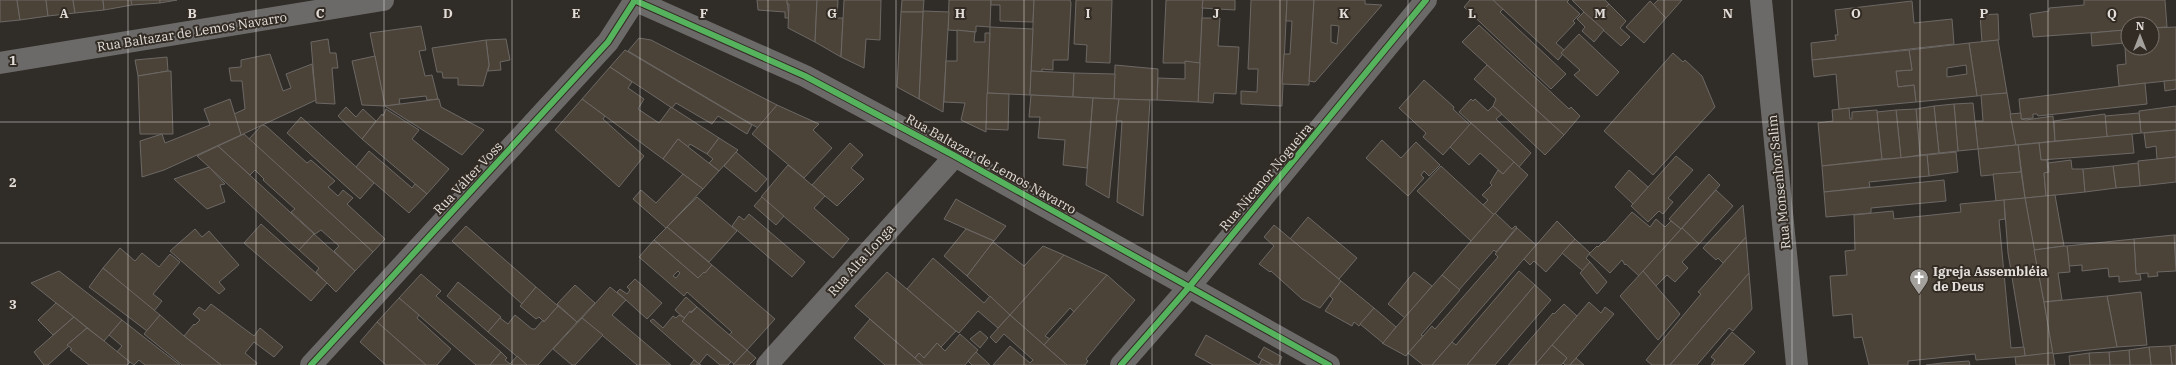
<svg xmlns="http://www.w3.org/2000/svg" width="2176" height="365" font-family="'IBM Plex Serif',serif">
<style>
.building{fill:#4c4338;stroke:#6c6865;fill-rule:evenodd}
.lines{fill:none;stroke-linecap:round;stroke-linejoin:round}
.minor{stroke:#6c6a69;stroke-width:22}
.cycleway-casing{stroke:#332c25;stroke-width:8}
.cycleway{stroke:#56b35d;stroke-width:6}
.grid{fill:none;stroke:#e3deda;stroke-width:1;stroke-opacity:0.55}
.labels{text-anchor:middle;dominant-baseline:central;stroke-width:4;stroke-linejoin:round;paint-order:stroke}
.street-label{font-size:13px;fill:#e3deda;stroke:#332c25}
.poi-label{font-size:13px;font-weight:bold;fill:#e3deda;stroke:#332c25;text-anchor:start}
.grid-label{font-size:13px;text-anchor:middle;font-weight:bold;fill:#e3deda;stroke:#332c25;stroke-width:4;stroke-linejoin:round;paint-order:stroke}
</style>
<rect width="100%" height="100%" fill="#302c28"/>
<g class="building">
<polygon points="0,0 17,0 20,20 0,22"/>
<polygon points="17,0 46,0 48,16 20,20"/>
<polygon points="46,0 73,0 75,13 48,16"/>
<polygon points="73,0 103,0 104,10 75,13"/>
<polygon points="103,0 131,0 132,5 104,10"/>
<polygon points="131,0 160,0 160,3 132,5"/>
<polygon points="160,0 177,0 160,3"/>
<polygon points="757,0 787,0 789,18 785,18 785,12 758,10"/>
<polygon points="787,0 817,0 815,42 788,28 789,4 787,4"/>
<polygon points="817,0 838,0 837,18 843,18 841,57 815,42"/>
<polygon points="844,0 881,0 880,40 866,39 864,68 841,57"/>
<polygon points="902,0 924,0 923,12 901,12"/>
<polygon points="949,0 991,0 990,27 976,26 976,32 948,30"/>
<polygon points="991,0 1034,0 1033,22 1000,21 1000,5 991,5"/>
<polygon points="1034,0 1070,0 1071,3 1068,60 1053,60 1053,70 1042,69 1042,72 1031,71"/>
<polygon points="1076,0 1112,0 1110,63 1086,62 1087,45 1074,44"/>
<polygon points="1166,0 1203,0 1200,63 1163,63"/>
<polygon points="1203,0 1235,0 1235,10 1202,8"/>
<polygon points="1251,0 1287,0 1282,106 1241,104 1241,91 1257,92 1258,69 1248,69"/>
<polygon points="1287,0 1314,0 1309,85 1282,84 1284,54 1290,54 1292,21 1286,21"/>
<path d="M1314 0H1365V4L1382 5 1315 82 1309 81ZM1331 25 1339 26 1337 44 1331 42Z"/>
<polygon points="1470,0 1493,0 1503,9 1500,12 1566,74 1551,89 1464,7"/>
<polygon points="1493,0 1569,0 1567,2 1580,14 1573,21 1575,23 1556,43 1564,50 1561,53 1563,54 1558,60"/>
<polygon points="1572,0 1605,0 1609,4 1593,21"/>
<polygon points="1658,0 1682,0 1666,18 1653,5"/>
<polygon points="2084,0 2165,0 2167,27 2152,28 2152,24 2128,24 2128,30 2033,37 2030,14 2049,11 2049,8 2084,5"/>
<polygon points="1650,1 1666,18 1644,43 1626,27"/>
<polygon points="1912,1 1914,23 1952,19 1954,44 1812,60 1811,43 1836,40 1835,35 1838,35 1835,10"/>
<polygon points="1609,4 1626,21 1620,28 1630,37 1621,46 1593,21"/>
<polygon points="923,11 949,12 943,112 919,99"/>
<polygon points="901,12 923,12 919,99 897,87"/>
<polygon points="1584,12 1604,30 1594,42 1582,31 1585,27 1577,19"/>
<polygon points="1998,14 1999,40 1982,42 1980,15"/>
<polygon points="1202,18 1220,18 1218,46 1239,47 1236,94 1214,93 1213,103 1198,102"/>
<polygon points="1479,25 1569,109 1571,107 1580,116 1564,135 1462,42"/>
<polygon points="421,26 426,50 419,51 425,76 432,75 438,99 427,100 426,96 399,99 400,104 385,106 370,33"/>
<polygon points="990,27 1033,29 1030,95 987,93"/>
<polygon points="2176,27 2176,80 2119,86 2117,65 2126,64 2125,47 2152,48 2152,28"/>
<polygon points="957,30 975,32 974,42 985,42 985,33 990,33 986,132 961,120 965,103 944,102 946,61 957,61"/>
<polygon points="2124,30 2124,43 2092,46 2091,33"/>
<polygon points="1579,34 1619,72 1597,96 1574,75 1580,70 1561,53"/>
<polygon points="639,38 651,40 777,105 758,128 628,51"/>
<polygon points="328,39 330,53 336,53 338,68 332,68 335,104 316,103 311,42"/>
<polygon points="506,39 510,60 500,62 501,70 488,71 489,65 486,40"/>
<polygon points="486,40 489,65 483,86 458,85 458,78 443,78 442,72 437,72 432,48"/>
<polygon points="1998,40 2007,93 1977,96 1969,43"/>
<path d="M1969 43 1977 96 1916 102 1914 85 1898 87 1896 71 1912 70 1909 50ZM1966 65 1967 74 1947 77V68Z"/>
<polygon points="625,50 752,125 747,134 718,116 712,124 676,103 672,108 610,67"/>
<polygon points="1909,50 1912,70 1896,71 1898,87 1914,85 1916,102 1839,109 1836,74 1814,77 1812,60"/>
<polygon points="1673,53 1683,62 1685,60 1702,76 1715,107 1653,175 1604,131"/>
<polygon points="270,54 283,91 291,88 286,74 312,64 316,100 241,135 234,114 245,109 242,81 231,81 229,68 241,67 241,60"/>
<polygon points="375,56 385,106 362,105 352,61"/>
<polygon points="167,57 168,71 138,76 135,60"/>
<polygon points="1185,61 1200,63 1198,102 1157,100 1158,78 1185,79"/>
<polygon points="1115,65 1158,69 1157,100 1114,99"/>
<polygon points="1487,65 1564,135 1545,155 1493,106 1496,99 1474,79"/>
<polygon points="610,67 632,82 628,88 644,99 638,109 659,123 671,107 719,138 707,154 690,144 688,147 678,139 663,159 582,99"/>
<polygon points="168,71 171,71 173,134 140,134 138,76"/>
<polygon points="1031,71 1074,73 1073,97 1030,95"/>
<polygon points="1074,73 1115,74 1114,99 1073,97"/>
<polygon points="1424,80 1454,107 1453,109 1470,125 1443,155 1423,137 1426,133 1399,108"/>
<polygon points="2176,80 2176,89 2165,91 2164,81"/>
<polygon points="2145,83 2147,104 2038,116 2037,114 2033,114 2033,118 2021,119 2019,99"/>
<polygon points="987,93 1009,94 1008,130 986,129"/>
<polygon points="2007,93 2016,145 1978,149 1975,121 1983,121 1981,95"/>
<polygon points="1031,95 1093,98 1087,168 1063,165 1065,140 1038,138 1040,117 1029,117"/>
<polygon points="1093,98 1119,99 1109,198 1086,185"/>
<polygon points="230,99 241,135 164,170 142,177 140,141 162,134 165,143 210,125 204,109"/>
<polygon points="439,99 441,107 484,130 462,155 385,106"/>
<polygon points="582,99 605,116 603,119 644,156 619,187 555,130"/>
<polygon points="1119,99 1150,100 1143,216 1117,202 1122,121 1116,121"/>
<polygon points="1471,99 1473,101 1475,99 1488,111 1493,106 1502,114 1496,119 1531,153 1519,167 1459,112"/>
<polygon points="1973,103 1978,149 1958,151 1954,104"/>
<polygon points="1954,104 1958,151 1939,153 1934,106"/>
<polygon points="777,105 819,124 813,130 832,148 804,178 752,134"/>
<polygon points="1934,106 1939,153 1920,155 1916,109"/>
<polygon points="2176,106 2176,130 2141,133 2139,111"/>
<polygon points="346,107 356,117 363,109 376,121 362,139 338,116"/>
<polygon points="1849,108 1850,119 1852,119 1852,112 1877,110 1882,159 1822,166 1818,123 1833,121 1832,110"/>
<polygon points="386,109 419,130 412,139 449,169 427,194 362,139 382,114 383,116"/>
<polygon points="1916,109 1920,155 1901,158 1896,110"/>
<polygon points="1896,110 1901,158 1882,159 1877,112"/>
<polygon points="2021,113 2021,119 2026,120 2053,116 2055,141 2016,145 2010,114"/>
<polygon points="2139,113 2141,133 2107,137 2105,116"/>
<polygon points="2105,114 2107,137 2055,141 2054,121"/>
<polygon points="301,117 374,183 360,199 287,133"/>
<polygon points="1471,123 1514,162 1503,174 1480,153 1469,165 1450,147"/>
<polygon points="262,125 266,126 307,163 311,160 335,181 328,187 338,196 343,190 353,198 347,204 385,239 373,252 249,139"/>
<polygon points="2176,130 2176,157 2157,159 2156,146 2146,148 2144,133"/>
<polygon points="244,134 373,252 355,271 334,251 339,246 321,230 315,234 291,212 295,209 263,180 264,179 255,170 250,175 218,146"/>
<polygon points="2132,134 2134,153 2041,160 2039,143"/>
<polygon points="719,138 738,150 719,171 709,163 713,159 707,154"/>
<polygon points="678,139 719,171 703,189 663,159"/>
<polygon points="1382,140 1401,158 1416,142 1440,165 1429,176 1424,171 1421,175 1424,178 1408,196 1366,158"/>
<polygon points="850,143 863,155 851,168 864,179 837,206 812,185"/>
<polygon points="2039,143 2041,160 2047,160 2048,172 2044,173 2046,196 2025,198 2018,145"/>
<polygon points="2016,145 2018,145 2021,172 1981,176 1978,149"/>
<polygon points="218,146 314,234 299,250 197,156"/>
<polygon points="369,151 412,188 415,184 427,194 409,213 356,167"/>
<polygon points="736,152 767,179 756,192 724,166"/>
<polygon points="1956,152 1958,172 1929,176 1927,155"/>
<polygon points="1927,155 1929,176 1869,182 1870,187 1824,192 1822,166"/>
<polygon points="1676,156 1693,170 1668,198 1673,202 1663,214 1659,211 1648,222 1631,206"/>
<polygon points="2176,157 2176,182 2140,186 2138,161"/>
<polygon points="2071,160 2072,169 2083,169 2085,192 2046,196 2044,173 2049,172 2048,163"/>
<polygon points="1514,162 1528,175 1494,215 1483,205 1488,200 1482,195 1492,185 1490,183 1498,170 1503,174"/>
<polygon points="2138,163 2140,186 2116,188 2113,166"/>
<polygon points="788,165 825,196 814,208 849,239 833,258 761,197"/>
<polygon points="1441,166 1494,215 1471,241 1417,191"/>
<polygon points="2113,166 2116,188 2085,192 2083,169"/>
<polygon points="209,167 225,184 220,185 225,202 207,209 174,179"/>
<polygon points="1629,170 1648,187 1633,204 1615,187"/>
<polygon points="2021,172 2025,198 1996,201 1993,174"/>
<polygon points="683,174 703,189 666,228 633,199 641,190 656,203"/>
<polygon points="1709,174 1720,185 1681,229 1669,219"/>
<polygon points="1944,180 1946,201 1871,208 1871,213 1826,217 1824,192"/>
<polygon points="1716,190 1733,206 1699,244 1682,228"/>
<polygon points="2055,195 2064,246 2034,250 2025,198"/>
<polygon points="697,197 737,231 709,262 667,227"/>
<polygon points="762,197 784,216 776,225 754,206"/>
<polygon points="2025,198 2044,302 2053,353 2025,356 2008,253 2004,200"/>
<polygon points="956,199 961,202 1006,226 994,241 944,219"/>
<polygon points="2004,200 2005,219 1999,220 2011,348 2024,347 2025,356 1976,360 1975,354 1908,361 1908,365 1869,365 1862,337 1854,338 1852,314 1833,316 1830,276 1847,275 1845,251 1855,250 1854,215 1893,211 1894,219 1961,212 1960,204"/>
<polygon points="1743,205 1746,237 1723,263 1718,258 1716,260 1703,248"/>
<polygon points="1632,212 1650,227 1656,219 1665,227 1671,221 1681,229 1639,276 1626,264 1625,265 1622,260 1610,273 1589,254 1597,246 1598,247 1604,241 1605,242"/>
<polygon points="1495,213 1512,229 1515,226 1517,227 1496,252 1494,250 1459,290 1442,275"/>
<polygon points="749,214 805,262 792,277 732,226 739,216 744,220"/>
<polygon points="1308,217 1357,258 1339,279 1290,239"/>
<polygon points="1557,221 1575,239 1546,272 1534,261 1530,265 1524,259"/>
<polygon points="261,224 327,283 311,301 244,243"/>
<polygon points="1274,225 1341,281 1320,308 1302,299 1271,271 1270,272 1259,264 1274,246 1264,237"/>
<polygon points="466,226 536,287 522,304 452,241"/>
<polygon points="667,227 712,265 705,273 704,272 698,278 654,240"/>
<polygon points="1517,228 1536,245 1432,365 1423,365 1408,353 1432,326 1435,329 1498,257 1495,254"/>
<polygon points="1682,228 1699,244 1682,262 1688,268 1675,282 1667,275 1656,286 1643,271"/>
<polygon points="195,229 202,237 209,231 239,265 219,282 225,289 219,294 170,251"/>
<polygon points="966,229 994,241 967,276 944,256"/>
<polygon points="314,234 355,271 336,292 316,272 319,268 299,250"/>
<polygon points="2174,235 2176,235 2176,267"/>
<polygon points="2174,235 2176,271 2157,272 2158,276 2148,277 2148,273 2136,274 2134,239"/>
<polygon points="1746,237 1749,273 1670,365 1652,365 1646,360 1701,294 1698,292"/>
<polygon points="1575,239 1590,253 1586,258 1590,262 1583,271 1562,253"/>
<polygon points="2134,239 2136,274 2140,274 2141,280 2119,282 2119,276 2109,277 2108,268 2082,271 2082,265 2069,266 2067,246"/>
<path d="M654 240 698 278 704 272 705 273 712 265 775 319 747 350 729 335 732 332 687 292 684 296 639 257ZM678 271 680 273 676 278 673 276Z"/>
<polygon points="993,242 1024,266 1043,246 1064,255 1010,315 967,276"/>
<polygon points="2064,246 2067,246 2070,272 2058,273 2062,300 2044,302 2034,250"/>
<polygon points="120,248 135,261 142,253 159,267 170,254 180,262 153,294 162,301 154,311 103,268"/>
<polygon points="1064,255 1107,275 1074,312 1070,308 1045,336 1050,339 1044,345 1010,315"/>
<polygon points="933,258 984,303 990,296 1010,315 998,328 978,311 959,333 956,331 907,289"/>
<polygon points="1590,262 1607,282 1597,294 1580,273"/>
<polygon points="103,268 160,315 147,331 89,287"/>
<polygon points="59,271 122,320 104,341 31,283"/>
<polygon points="1519,271 1535,285 1467,365 1432,365 1452,342 1456,345"/>
<polygon points="1643,271 1680,314 1658,340 1620,296"/>
<polygon points="887,272 956,331 941,347 937,343 924,358 919,353 915,358 855,306"/>
<polygon points="1414,272 1432,286 1405,318 1388,304"/>
<polygon points="1749,273 1752,309 1733,331 1729,328 1697,365 1670,365"/>
<polygon points="421,274 441,291 436,296 501,352 490,365 476,365 399,298"/>
<polygon points="1107,275 1135,300 1086,359 1088,361 1085,365 1067,365 1044,345"/>
<polygon points="1442,275 1460,290 1421,335 1423,336 1408,353 1406,356 1382,343"/>
<polygon points="635,279 662,303 647,319 617,292 620,289 627,294 630,290 627,287"/>
<polygon points="1341,281 1374,308 1359,326 1354,322 1352,326 1325,311 1333,299 1330,296"/>
<polygon points="458,282 501,317 488,332 447,296"/>
<polygon points="575,285 595,303 577,322 557,304"/>
<polygon points="1535,285 1551,300 1495,365 1467,365"/>
<polygon points="536,287 558,306 544,322 539,317 536,319 520,306"/>
<polygon points="610,287 626,300 612,315 671,365 637,365 582,318"/>
<polygon points="2141,292 2147,345 2117,347 2107,296"/>
<polygon points="2107,296 2117,347 2053,354 2044,302"/>
<polygon points="686,297 697,307 684,318 675,310"/>
<polygon points="399,298 419,315 417,318 451,349 437,365 426,365 377,322"/>
<polygon points="1589,302 1601,313 1605,307 1614,314 1570,365 1565,365 1563,363 1567,358 1552,345"/>
<polygon points="56,303 74,317 53,335 38,320"/>
<polygon points="211,304 254,336 260,328 283,347 274,357 254,342 245,353 257,363 256,365 221,365 184,336 194,324 195,325 200,320 193,314 199,307 205,311"/>
<polygon points="1564,304 1577,316 1535,365 1508,365 1553,313 1554,314"/>
<polygon points="558,306 577,322 538,365 527,365 488,332 500,318 508,324 515,315 532,329 535,329 543,320 544,322"/>
<polygon points="697,307 747,350 734,364 682,321 690,311 691,313"/>
<polygon points="1374,308 1396,327 1383,343 1360,324"/>
<polygon points="160,315 184,336 221,365 182,365 144,334"/>
<polygon points="679,315 685,318 682,321 731,362 728,365 720,365 707,354 699,364 650,321 653,319 663,328 673,316 676,318"/>
<polygon points="1010,315 1044,345 1067,365 993,365 1010,346 1030,363 1033,360 1004,334 996,343 990,337"/>
<polygon points="74,317 87,328 67,345 69,346 48,365 44,365 34,352"/>
<polygon points="582,318 603,335 575,365 572,365 553,349"/>
<polygon points="870,319 873,322 923,365 885,365 854,338"/>
<polygon points="122,320 163,352 180,365 145,365 139,360 134,365 130,362 117,352 122,346 109,335"/>
<polygon points="377,322 426,365 386,365 360,342"/>
<polygon points="87,328 104,341 130,362 127,365 89,365 70,350 72,349 67,345"/>
<polygon points="980,331 988,338 980,348 970,339"/>
<polygon points="1732,332 1755,352 1743,365 1711,365 1715,360 1711,357"/>
<polygon points="960,334 978,350 965,365 923,365 915,358 919,353 924,358 937,343 945,351"/>
<polygon points="1206,335 1259,365 1262,359 1273,365 1213,365 1195,355"/>
<polygon points="1552,345 1567,358 1563,363 1561,365 1535,365"/>
<polygon points="2176,345 2176,365 2172,365 2170,346"/>
<polygon points="2170,346 2172,365 2151,365 2149,347"/>
<polygon points="1264,347 1282,357 1278,365 1273,365 1258,357"/>
<polygon points="2149,347 2151,365 2130,365 2129,350"/>
<polygon points="747,350 756,358 749,365 733,365"/>
<polygon points="2129,350 2130,365 2110,365 2109,352"/>
<polygon points="501,352 507,358 505,360 510,364 517,356 527,365 490,365"/>
<polygon points="976,352 990,365 972,365 968,361"/>
<polygon points="2109,352 2110,365 2090,365 2089,353"/>
<polygon points="2049,353 2053,353 2055,365 2016,365 2015,357"/>
<polygon points="2089,353 2090,365 2070,365 2069,356"/>
<polygon points="1576,358 1584,365 1570,365"/>
<polygon points="694,360 699,364 701,365 690,365"/>
<polygon points="1969,361 1970,365 1926,365 1942,363"/>
</g>
<g class="lines">
<g class="minor">
<polyline points="634,0 805,76 955,156 1329,365"/>
<polyline points="1761,0 1797,365"/>
<polyline points="0,63 383,0"/>
<polyline points="311,365 608,42 635,0"/>
<polyline points="767,365 955,156"/>
<polyline points="1121,365 1190,286 1426,0"/>
</g>
<g class="cycleway-casing">
<g id="cycleway">
<polyline points="634,0 805,76 955,156 1329,365"/>
<polyline points="311,365 608,42 635,0"/>
<polyline points="1121,365 1190,286 1426,0"/>
</g>
</g>
<use href="#cycleway" class="cycleway"/>
</g>
<path class="grid" d="M128 0V365M256 0V365M384 0V365M512 0V365M640 0V365M768 0V365M896 0V365M1024 0V365M1152 0V365M1280 0V365M1408 0V365M1536 0V365M1664 0V365M1792 0V365M1920 0V365M2048 0V365M0 122H2176M0 243H2176"/>
<defs>
<g id="church-pin" transform="scale(1)"><path d="M0 17L-7.5 6A9.5 9.5 0 1 1 7.5 6Z" fill="#a4a09c" stroke="#332c25"/><path d="M-1.2-6h2.4v3.5h3.3v2.4h-3.3V6h-2.4V-.1h-3.3v-2.4h3.3Z" fill="#fff"/></g>
</defs>
<g fill-rule="evenodd">
<use href="#church-pin" x="1919" y="278"/>
</g>
<g class="labels">
<g class="street-label">
<text transform="translate(192 32) rotate(-9)">Rua Baltazar de Lemos Navarro</text>
<text transform="translate(991 164) rotate(29)">Rua Baltazar de Lemos Navarro</text>
<text transform="translate(1266 177) rotate(-50)">Rua Nicanor Nogueira</text>
<text transform="translate(468 178) rotate(-47)">Rua Válter Voss</text>
<text transform="translate(1779 182) rotate(-96)">Rua Monsenhor Salim</text>
<text transform="translate(861 260) rotate(-48)">Rua Alta Longa</text>
</g>
<g class="poi-label">
<text x="1933" y="271">Igreja Assembléia<tspan x="1933" dy="15">de Deus</tspan></text>
</g>
</g>
<g class="grid-label">
<text x="64" y="18">A</text>
<text x="192" y="18">B</text>
<text x="320" y="18">C</text>
<text x="448" y="18">D</text>
<text x="576" y="18">E</text>
<text x="704" y="18">F</text>
<text x="832" y="18">G</text>
<text x="960" y="18">H</text>
<text x="1088" y="18">I</text>
<text x="1216" y="18">J</text>
<text x="1344" y="18">K</text>
<text x="1472" y="18">L</text>
<text x="1600" y="18">M</text>
<text x="1728" y="18">N</text>
<text x="1856" y="18">O</text>
<text x="1984" y="18">P</text>
<text x="2112" y="18">Q</text>
<text x="13" y="65">1</text>
<text x="13" y="187">2</text>
<text x="13" y="309">3</text>
</g>
<g transform="translate(2140 36)"><circle r="19" fill="#332c25" stroke="#79736d"/>
<path d="M0-3L7 15L0 10L-7 15Z" fill="#a4a09c"/>
<text y="-6" font-size="11" font-weight="bold" text-anchor="middle" fill="#e3deda">N</text>
</g>
</svg>
